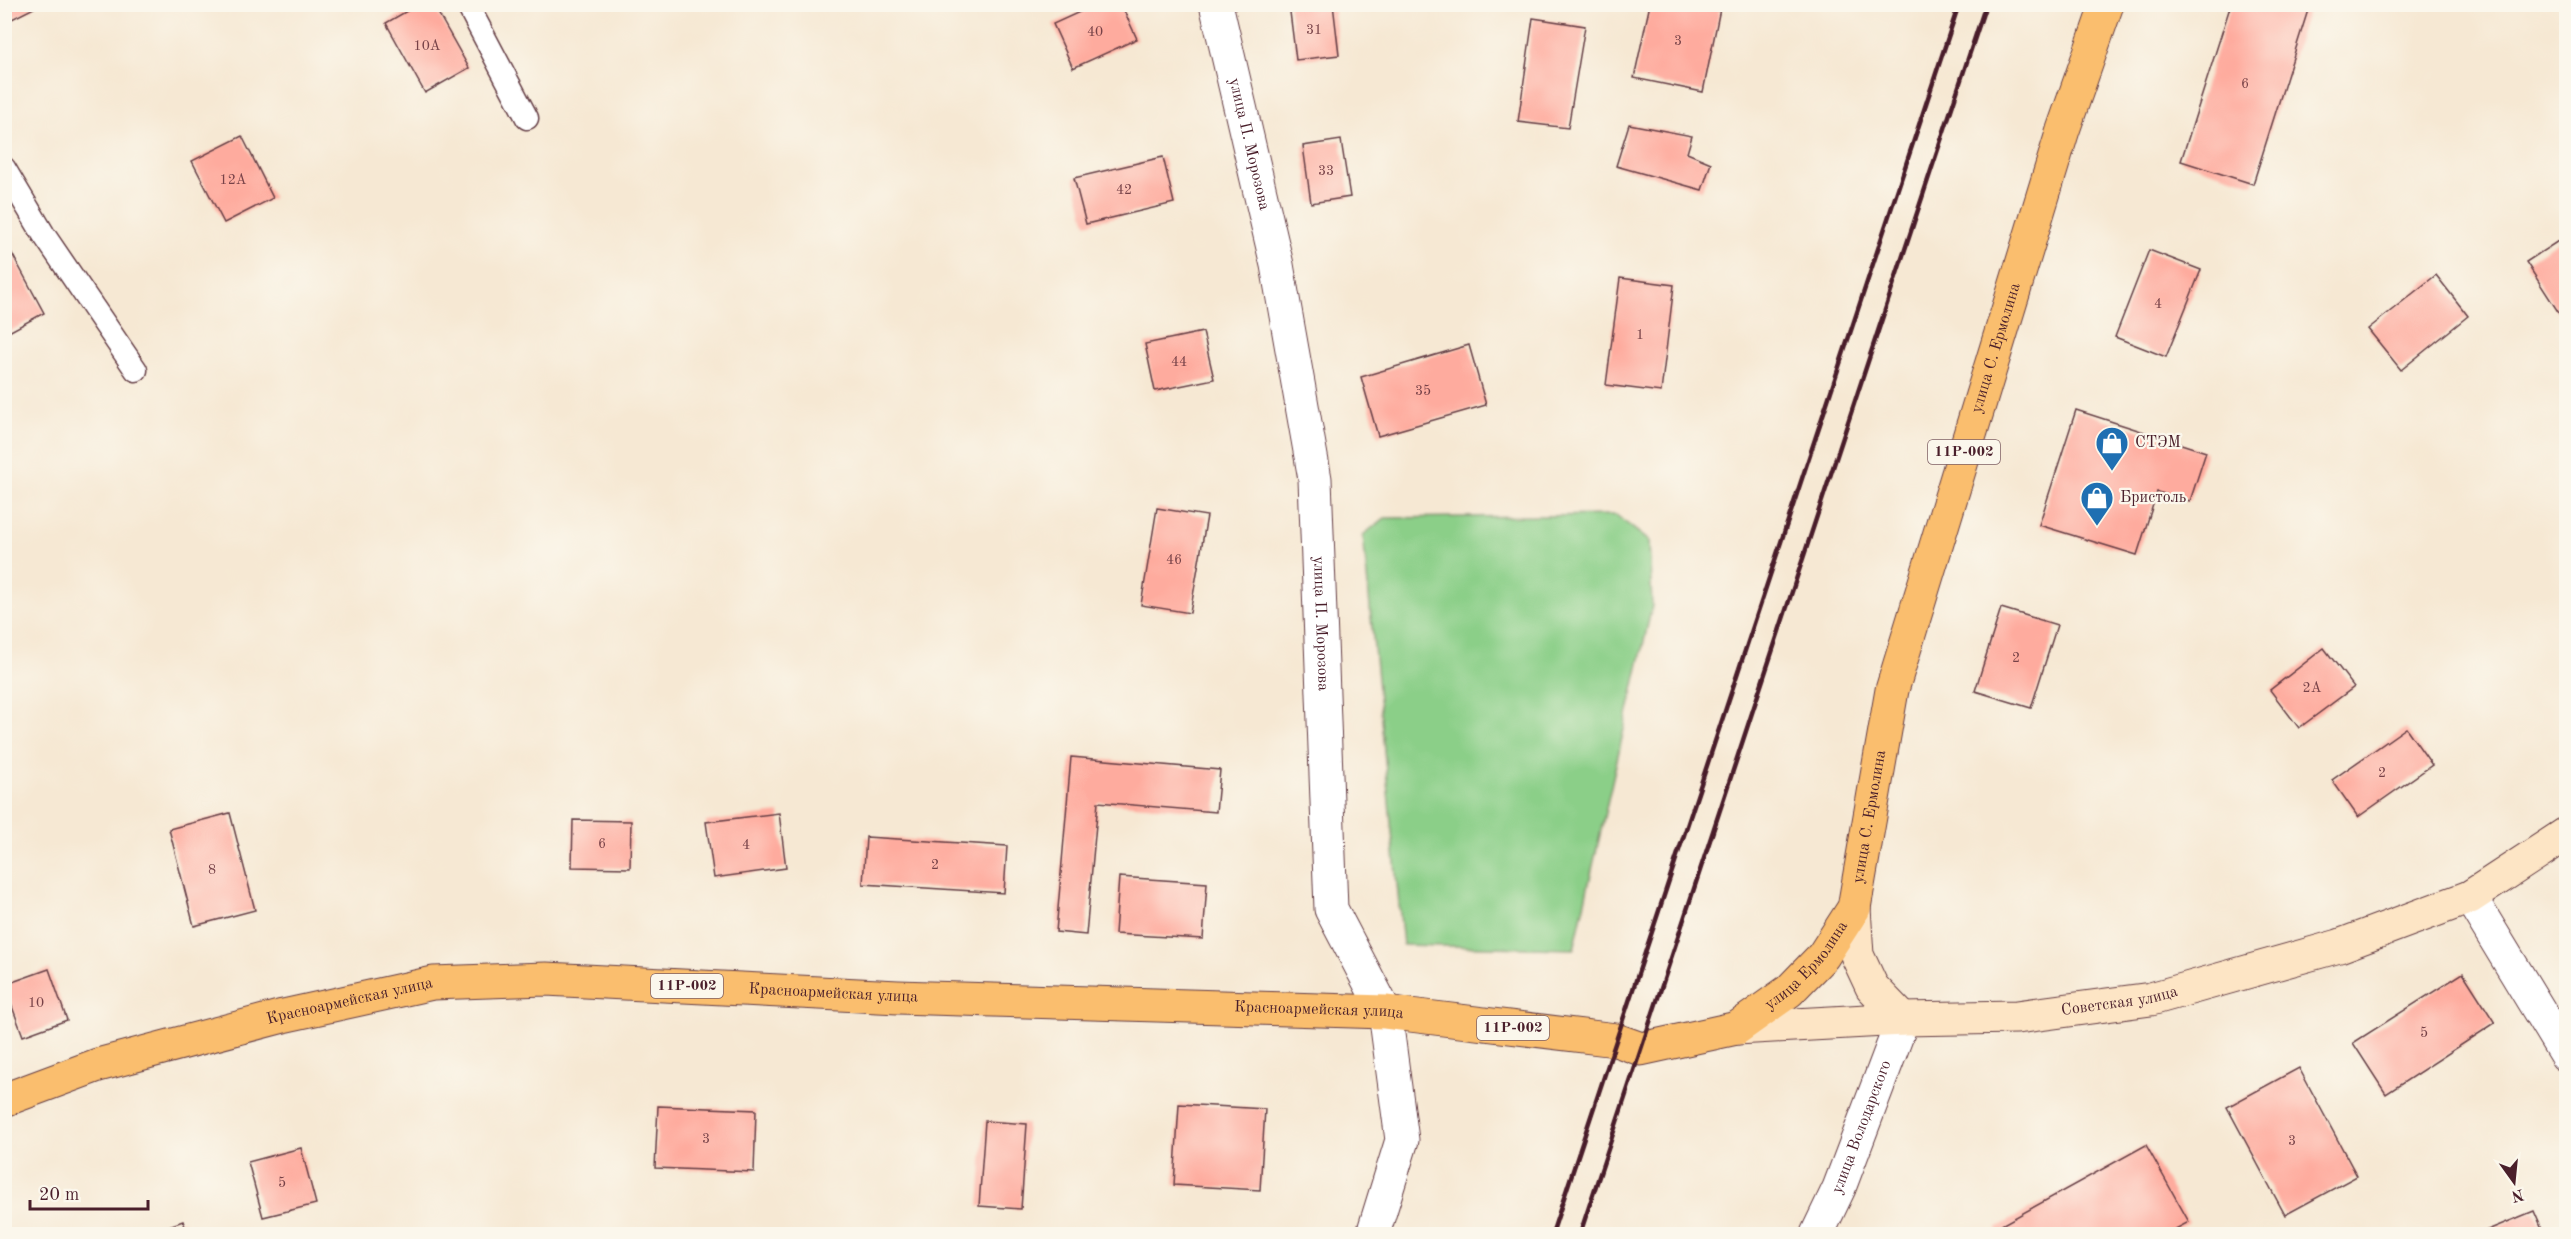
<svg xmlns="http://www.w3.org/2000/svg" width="2571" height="1239" font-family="'Old Standard TT',serif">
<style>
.green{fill:#8bcf88;stroke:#6a775a;stroke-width:1.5}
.building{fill:#feab9e}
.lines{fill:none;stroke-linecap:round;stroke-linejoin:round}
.lane-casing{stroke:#643d44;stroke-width:25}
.street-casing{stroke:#643d44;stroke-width:35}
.secondary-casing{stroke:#643d44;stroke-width:35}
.primary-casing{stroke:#643d44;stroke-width:35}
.lane{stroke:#fff;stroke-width:22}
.street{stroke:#fff;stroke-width:33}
.secondary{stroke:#fde5c5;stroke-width:33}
.primary{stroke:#fabe6e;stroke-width:33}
.rail{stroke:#4a1f2b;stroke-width:4.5}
.labels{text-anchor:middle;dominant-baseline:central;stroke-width:4.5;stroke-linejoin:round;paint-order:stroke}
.number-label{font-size:14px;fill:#774248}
.shield{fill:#fbf7ec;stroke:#7f6065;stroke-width:1.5}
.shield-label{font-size:15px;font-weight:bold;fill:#4a1f2b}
.street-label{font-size:16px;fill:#4a1f2b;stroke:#fbf7ec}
.poi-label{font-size:16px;fill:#4a1f2b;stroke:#fbf7ec;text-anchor:start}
</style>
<rect width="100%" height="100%" fill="#fbf7ec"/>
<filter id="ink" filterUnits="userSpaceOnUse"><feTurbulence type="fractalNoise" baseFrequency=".0167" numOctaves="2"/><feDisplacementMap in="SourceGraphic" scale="12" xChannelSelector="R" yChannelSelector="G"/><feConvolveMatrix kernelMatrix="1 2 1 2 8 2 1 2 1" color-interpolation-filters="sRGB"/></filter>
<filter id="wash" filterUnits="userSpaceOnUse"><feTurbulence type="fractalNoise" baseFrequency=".008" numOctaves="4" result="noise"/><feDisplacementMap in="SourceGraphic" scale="24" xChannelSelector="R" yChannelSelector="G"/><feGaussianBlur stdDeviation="1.35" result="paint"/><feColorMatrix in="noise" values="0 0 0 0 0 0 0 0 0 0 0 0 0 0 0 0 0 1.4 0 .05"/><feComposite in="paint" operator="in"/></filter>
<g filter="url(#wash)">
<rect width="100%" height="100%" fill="#f6e8d3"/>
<polygon class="green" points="1616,515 1649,541 1652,606 1574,949 1403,945 1363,535 1385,518"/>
<g id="blocks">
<g class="building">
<polygon points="4,4 32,4 34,8 4,23"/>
<polygon points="419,4 433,4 469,68 425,93 386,23"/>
<polygon points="1097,4 1121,4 1137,39 1073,68 1053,24"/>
<polygon points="1289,4 1333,4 1339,55 1296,60"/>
<polygon points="1650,4 1721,4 1703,92 1634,78"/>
<polygon points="2231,4 2300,4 2309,7 2253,184 2181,161"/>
<polygon points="1533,18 1585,26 1568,128 1518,122"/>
<polygon points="1629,124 1692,136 1687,153 1711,163 1702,190 1616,166"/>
<polygon points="242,136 273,198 224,223 192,161"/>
<polygon points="1341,140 1350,197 1311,203 1303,146"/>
<polygon points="1163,157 1174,203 1086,224 1074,178"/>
<polygon points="2566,236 2566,324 2526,262"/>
<polygon points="9,248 44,313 7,333 4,328 4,250"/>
<polygon points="2149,250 2201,270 2166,357 2115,337"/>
<polygon points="2436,275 2468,316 2401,370 2368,329"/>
<polygon points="1620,278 1674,285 1661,392 1606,385"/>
<polygon points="1203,332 1214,379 1155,391 1145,344"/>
<polygon points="1469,345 1486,405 1378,436 1361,377"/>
<polygon points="2076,410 2206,452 2190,501 2157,492 2137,555 2039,525"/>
<polygon points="1157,508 1207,516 1190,613 1141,605"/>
<polygon points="2001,608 2057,625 2031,708 1975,691"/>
<polygon points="2324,648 2354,687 2299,728 2270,690"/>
<polygon points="2406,728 2432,765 2358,817 2332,780"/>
<polygon points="1071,757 1220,770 1216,812 1098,802 1086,935 1056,932"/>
<polygon points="230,813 255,910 194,926 169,829"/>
<polygon points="779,813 786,868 714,878 706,822"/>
<polygon points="573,820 631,821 630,868 572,867"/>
<polygon points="866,837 1007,846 1004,893 863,884"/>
<polygon points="1119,877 1207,883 1203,939 1115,934"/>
<polygon points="49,969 67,1020 23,1036 4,985"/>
<polygon points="2463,973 2495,1023 2386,1094 2353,1043"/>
<polygon points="2299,1068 2357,1176 2285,1215 2227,1107"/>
<polygon points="1179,1104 1265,1109 1260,1190 1174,1185"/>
<polygon points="658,1106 756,1110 754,1172 655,1168"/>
<polygon points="985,1121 1027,1124 1021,1209 979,1206"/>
<polygon points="2146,1145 2189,1222 2166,1234 1999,1234 1996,1228"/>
<polygon points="301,1148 316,1204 263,1217 248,1162"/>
<polygon points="2534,1211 2544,1234 2478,1234"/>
<polygon points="183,1221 188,1234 146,1234"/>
</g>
</g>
</g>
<g filter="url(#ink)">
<use href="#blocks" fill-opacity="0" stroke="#643d44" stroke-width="1.5"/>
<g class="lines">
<g class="lane-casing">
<g id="lane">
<polyline points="467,4 527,118"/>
<polyline points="4,168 44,235 136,370"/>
</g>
</g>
<g class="street-casing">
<g id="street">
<path id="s1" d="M1216 4 1277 265 1315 479 1331 909 1385 1012 1402 1140 1373 1234"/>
<polyline points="2470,897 2566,1055"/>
<path id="s2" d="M1817 1234 1839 1188 1903 1019"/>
</g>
</g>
<g class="secondary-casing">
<g id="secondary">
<polyline points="1854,908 1857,955 1872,987 1903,1019"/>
<path id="s3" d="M1737 1028 1903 1019 2017 1017 2151 999 2339 946 2470 897 2566 834"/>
</g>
</g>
<g class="primary-casing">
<g id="primary">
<path id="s4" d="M4 1100 98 1065 283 1016 433 983 546 979 898 997 1385 1012 1616 1040 1641 1049 1737 1028 1789 991 1823 956 1854 908 1892 690 2063 130 2107 4"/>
</g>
</g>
<use href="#lane" class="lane"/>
<use href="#street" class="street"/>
<use href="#secondary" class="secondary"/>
<use href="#primary" class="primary"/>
<g class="rail">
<polyline points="1552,1234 1959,4"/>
<polyline points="1580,1234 1986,4"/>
</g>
</g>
</g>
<defs>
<g id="shop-pin" transform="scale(1.725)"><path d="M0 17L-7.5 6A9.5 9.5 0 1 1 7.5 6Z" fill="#1f6fb2" stroke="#fbf7ec"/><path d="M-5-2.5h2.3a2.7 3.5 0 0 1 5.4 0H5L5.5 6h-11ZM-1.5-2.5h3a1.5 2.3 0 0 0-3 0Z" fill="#fff"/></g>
</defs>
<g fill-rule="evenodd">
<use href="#shop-pin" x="2112" y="443"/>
<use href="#shop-pin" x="2097" y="498"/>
</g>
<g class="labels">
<g class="number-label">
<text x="1314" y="30">31</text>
<text x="1095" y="32">40</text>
<text x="1678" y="41">3</text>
<text x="427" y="46">10А</text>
<text x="2245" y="84">6</text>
<text x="1326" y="171">33</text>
<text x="233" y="180">12А</text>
<text x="1124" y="190">42</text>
<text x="2158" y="304">4</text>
<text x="1640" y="335">1</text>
<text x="1179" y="362">44</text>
<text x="1423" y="391">35</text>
<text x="1174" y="560">46</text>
<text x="2016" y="658">2</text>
<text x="2312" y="688">2А</text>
<text x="2382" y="773">2</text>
<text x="602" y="844">6</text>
<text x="746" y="845">4</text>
<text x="935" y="865">2</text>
<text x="212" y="870">8</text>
<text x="36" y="1003">10</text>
<text x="2424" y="1033">5</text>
<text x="706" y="1139">3</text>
<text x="2292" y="1141">3</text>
<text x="282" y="1183">5</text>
</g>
<g class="shield">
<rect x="1928" y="440" width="72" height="24" rx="4.5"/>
<rect x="651" y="974" width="72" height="24" rx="4.5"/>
<rect x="1477" y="1016" width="72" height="24" rx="4.5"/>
</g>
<g class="shield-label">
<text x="1964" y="452">11Р-002</text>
<text x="687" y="986">11Р-002</text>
<text x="1513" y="1028">11Р-002</text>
</g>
<g class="street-label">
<text stroke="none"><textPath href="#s1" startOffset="144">улица П. Морозова</textPath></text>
<text stroke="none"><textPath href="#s4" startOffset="2504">улица С. Ермолина</textPath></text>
<text stroke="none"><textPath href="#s1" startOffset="630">улица П. Морозова</textPath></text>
<text stroke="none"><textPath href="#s4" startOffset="2018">улица С. Ермолина</textPath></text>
<text stroke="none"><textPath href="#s4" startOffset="1850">улица Ермолина</textPath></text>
<text stroke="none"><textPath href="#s4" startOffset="846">Красноармейская улица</textPath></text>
<text stroke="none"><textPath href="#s3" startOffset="384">Советская улица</textPath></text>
<text stroke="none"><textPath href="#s4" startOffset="360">Красноармейская улица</textPath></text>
<text stroke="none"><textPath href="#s4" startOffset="1332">Красноармейская улица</textPath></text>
<text stroke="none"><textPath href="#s2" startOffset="116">улица Володарского</textPath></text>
</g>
<g class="poi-label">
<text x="2135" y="443">СТЭМ</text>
<text x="2120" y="498">Бристоль</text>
</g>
</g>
<rect width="2571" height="1239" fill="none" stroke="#fbf7ec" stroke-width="24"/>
<g transform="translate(2514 1182) rotate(165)" stroke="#fbf7ec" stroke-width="4.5" paint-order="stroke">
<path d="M0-4.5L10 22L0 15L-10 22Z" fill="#4a1f2b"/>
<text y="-9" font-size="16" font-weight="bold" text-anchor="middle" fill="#4a1f2b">N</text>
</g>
<path d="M30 1200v9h118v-9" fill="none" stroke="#4a1f2b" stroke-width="3"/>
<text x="39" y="1200" font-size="18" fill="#4a1f2b" stroke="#fbf7ec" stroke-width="4.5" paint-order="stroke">20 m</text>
</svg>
